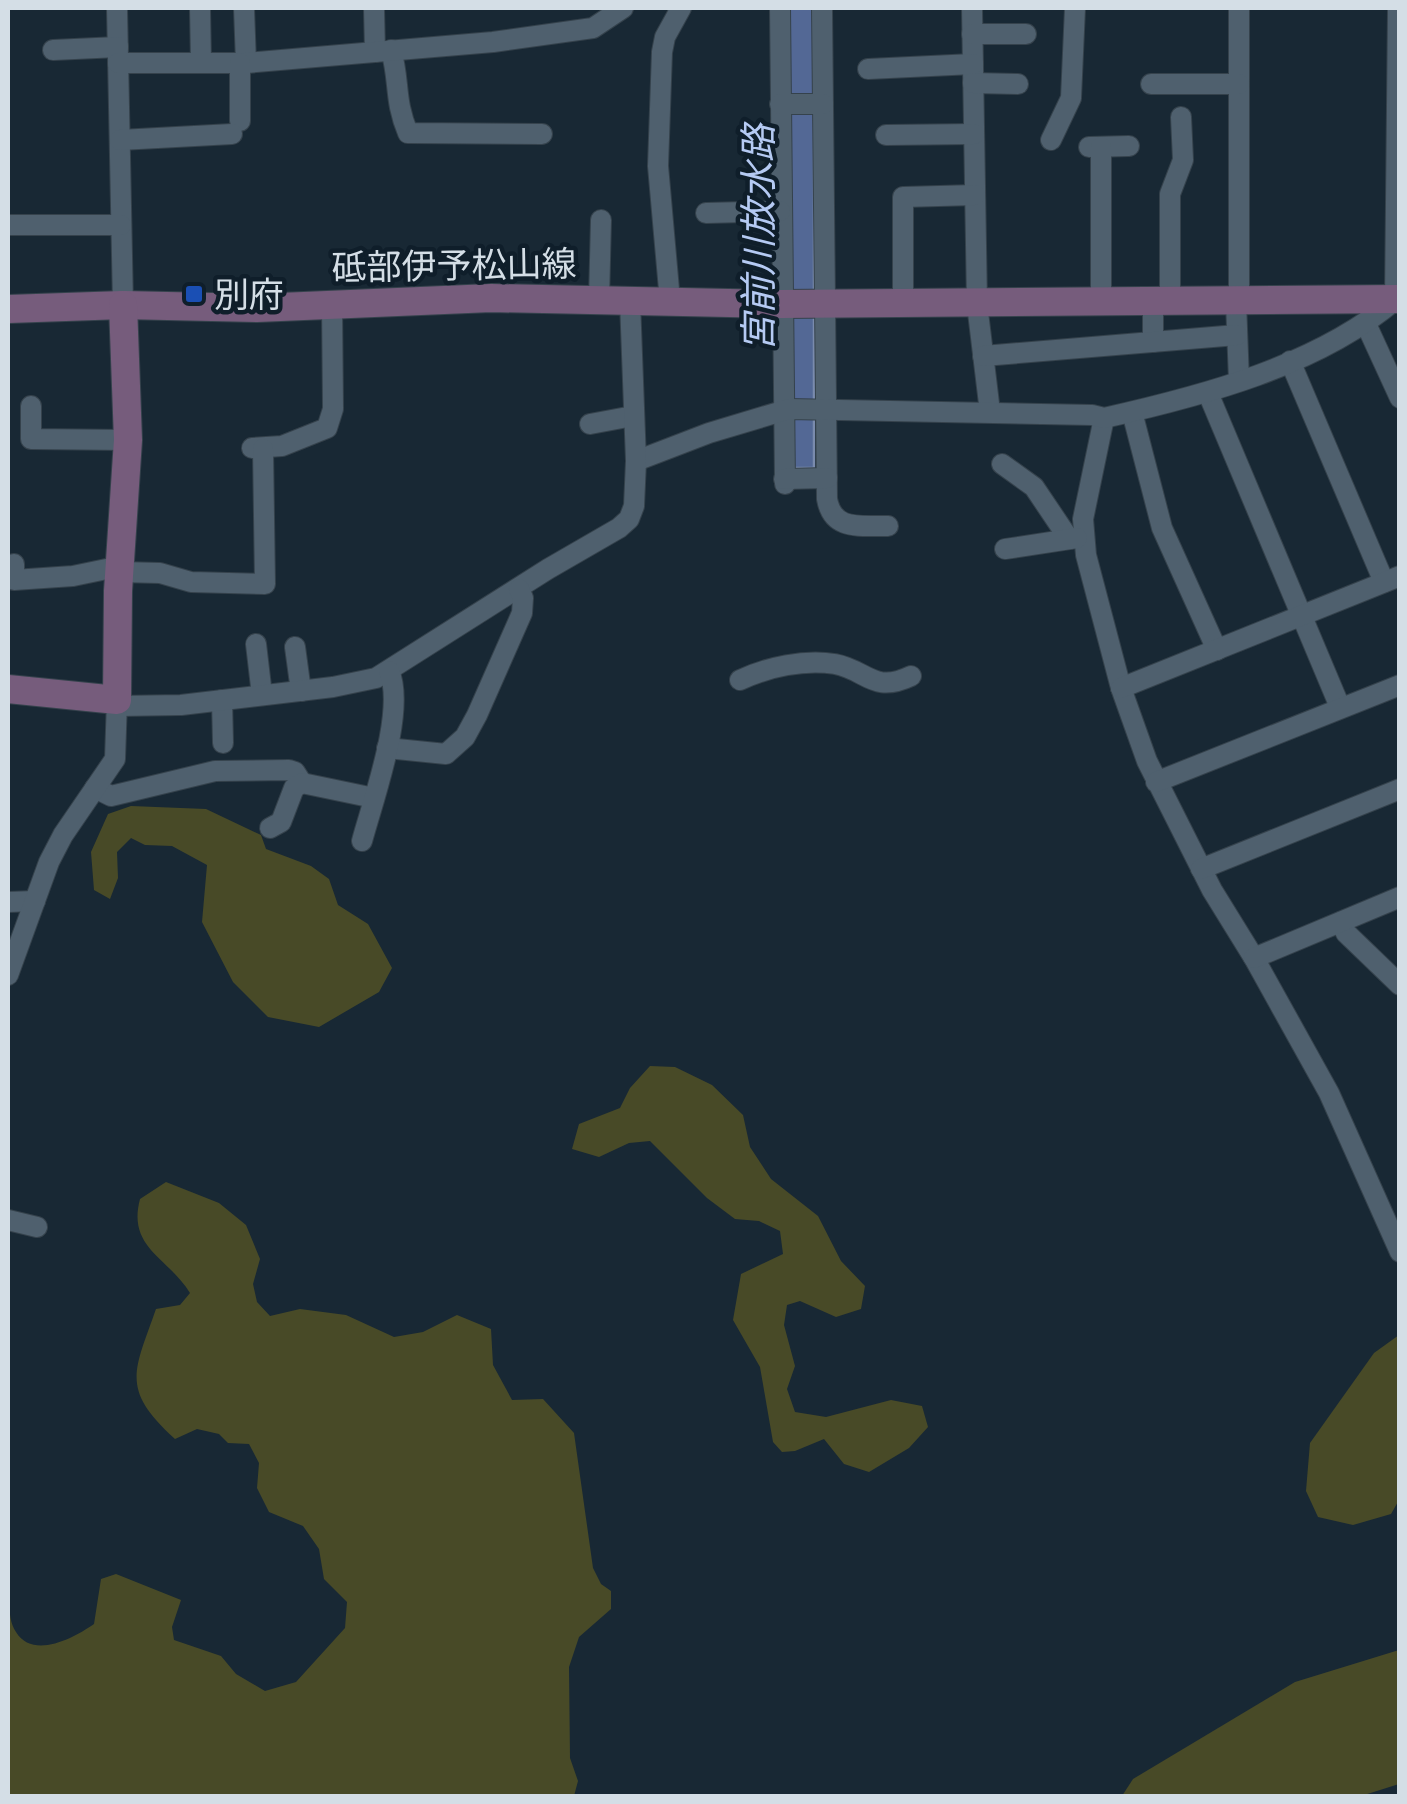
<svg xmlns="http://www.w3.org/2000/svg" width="1407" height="1804" font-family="'Asap Condensed','Noto Sans JP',sans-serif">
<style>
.green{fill:#484a27}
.water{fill:#536895;stroke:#7a8bad;stroke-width:2.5}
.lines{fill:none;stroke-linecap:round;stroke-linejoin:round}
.minor-casing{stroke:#35424c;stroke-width:22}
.secondary-casing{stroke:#35424c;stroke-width:30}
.minor{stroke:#4f606e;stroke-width:20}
.secondary{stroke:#765c7c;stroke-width:28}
.transit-dot{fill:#1a4fb4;stroke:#0f1e2a;stroke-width:4}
.labels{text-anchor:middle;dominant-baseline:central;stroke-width:9;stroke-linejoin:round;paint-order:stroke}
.street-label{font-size:35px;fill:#d4dee6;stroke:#0f1e2a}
.poi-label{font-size:35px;fill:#d4dee6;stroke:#0f1e2a;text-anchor:start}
.water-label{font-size:38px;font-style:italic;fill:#b5caf3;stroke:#0f1e2a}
</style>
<rect width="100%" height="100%" fill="#182834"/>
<g class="green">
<polygon points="131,806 206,809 261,835 266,849 311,866 329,879 338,905 368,924 392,968 379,992 319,1027 268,1017 233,982 202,922 207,865 172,846 145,845 131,838 117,852 118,878 110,899 94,890 91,852 108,814"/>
<polygon points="650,1066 675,1067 712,1085 743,1115 750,1147 771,1179 818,1216 841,1261 865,1286 861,1309 836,1317 800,1301 787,1305 784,1325 795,1366 787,1389 795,1412 826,1417 891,1400 922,1406 928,1427 909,1448 869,1472 844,1464 824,1439 795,1451 782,1452 773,1442 760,1367 733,1320 741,1274 783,1254 780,1231 759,1221 735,1219 707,1198 650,1141 629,1143 599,1157 572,1149 579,1124 620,1108 630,1088"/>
<path d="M166 1182 219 1203 246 1225 260 1259 253 1284 257 1302 270 1316 300 1309 346 1315 394 1337 423 1332 457 1315 491 1329 493 1365 512 1400 543 1399 574 1433 593 1568 601 1584 611 1591V1609L579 1637 569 1667 570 1758 578 1781 574 1796H8V1602C10 1612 10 1624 16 1632 33 1660 74 1638 94 1624L101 1579 116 1574 181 1600 172 1627 174 1640 221 1656 236 1674 265 1691 296 1682 345 1628 347 1602 324 1579 319 1549 303 1526 269 1512 257 1488 259 1463 249 1444 228 1443 219 1434 197 1429 175 1439C120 1389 134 1372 156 1309L180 1305 190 1293C168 1257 127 1248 140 1199Z"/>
<polygon points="1399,1335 1399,1500 1391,1514 1353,1525 1318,1517 1306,1491 1310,1443 1374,1353"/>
<polygon points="1399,1650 1399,1784 1361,1796 1122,1796 1133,1779 1295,1682"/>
</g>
<polygon class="water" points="787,8 814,8 814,468 791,468"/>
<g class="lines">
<g class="minor-casing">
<g id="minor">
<polyline points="117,8 123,305"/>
<polyline points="200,8 201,63"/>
<polyline points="244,8 246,63"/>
<polyline points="374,8 375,52"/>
<polyline points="780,8 785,484"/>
<path d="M822 8 827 499C833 532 861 525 888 526"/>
<polyline points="972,8 977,304 990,412"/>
<polyline points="1239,8 1239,302"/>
<polyline points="972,34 1026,34"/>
<polyline points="53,50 118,47"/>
<path d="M391 50C400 82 394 100 408 133L542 134"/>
<polyline points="118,63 246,63 493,42 593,28 623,8"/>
<polyline points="240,63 240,121"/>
<polyline points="868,69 973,64"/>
<polyline points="973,83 1018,84"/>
<polyline points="1151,84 1239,84"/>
<polyline points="780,104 823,104"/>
<polyline points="886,135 974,134"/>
<polyline points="120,140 232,134"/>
<polyline points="1051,140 1071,98 1075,8"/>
<polyline points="1089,147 1129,146"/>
<polyline points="1101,147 1101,302"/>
<polyline points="706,213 780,211"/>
<polyline points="8,225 121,225"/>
<polyline points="599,300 601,220"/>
<polyline points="670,301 658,166 662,52 665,37 681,8"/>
<polyline points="1153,302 1153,342"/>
<polyline points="1170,302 1170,194 1183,160 1181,117"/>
<polyline points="1236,302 1239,381"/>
<polyline points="903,304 903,197 975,195"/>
<polyline points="1366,324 1400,398"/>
<polyline points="983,356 1237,335"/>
<polyline points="1290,361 1384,582"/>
<polyline points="1208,393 1340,707"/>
<polyline points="31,406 31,439 128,440"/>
<polyline points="1132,412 1162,528 1217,650"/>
<polyline points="1104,418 1083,519 1086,555 1121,688 1147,761 1212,890 1254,958 1329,1093 1400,1252"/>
<polyline points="590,424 633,416"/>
<polyline points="252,448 282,446 327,428 333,409 332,304"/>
<path d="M636 461 709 433 789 409 1092 415 1104 418C1202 396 1317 366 1395 300L1398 8"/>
<polyline points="1002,464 1034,487 1069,539"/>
<polyline points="784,479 827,478"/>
<polyline points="1005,549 1077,538"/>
<polyline points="14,564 14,580 73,576 121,566"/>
<polyline points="120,572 160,573 191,582 265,584 263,449"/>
<polyline points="256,644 262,695"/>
<polyline points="295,647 301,691"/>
<path d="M740 680C768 667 804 659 835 664 867 670 873 694 911 676"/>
<polyline points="1121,688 1400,576"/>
<polyline points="222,700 223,743"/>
<polyline points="117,706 181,705 333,687 376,678 548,569 619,528 629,519 634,506 636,461 630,301"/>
<polyline points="387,748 446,754 465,737 477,715 522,613 523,598 519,589"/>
<polyline points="1156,782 1400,685"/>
<polyline points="95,788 111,796 215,771 289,770 295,772 302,783"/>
<polyline points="270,828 281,822 294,788 302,783 374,798"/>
<path d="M362 841C373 800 406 710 389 671"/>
<polyline points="1201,869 1400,789"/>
<polyline points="8,902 35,901"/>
<polyline points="1341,922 1346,933 1400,985"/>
<polyline points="1254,958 1400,897"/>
<polyline points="8,975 49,862 63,835 115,759 117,700"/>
<polyline points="8,1220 37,1227"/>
</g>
</g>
<g class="secondary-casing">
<g id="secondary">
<polyline points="8,309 123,305 257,308 491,298 781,304 1400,299"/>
<polyline points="8,689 117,700 118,591 128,440 123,305"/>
</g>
</g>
<use href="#minor" class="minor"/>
<use href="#secondary" class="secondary"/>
</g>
<rect class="transit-dot" x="184" y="284" width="20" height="20" rx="5"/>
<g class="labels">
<g class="street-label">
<text transform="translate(454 265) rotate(-1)">砥部伊予松山線</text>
</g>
<g class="poi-label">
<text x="214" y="294">別府</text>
</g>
<g class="water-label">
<text transform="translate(758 238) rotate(-90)">宮前川放水路</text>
</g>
</g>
<rect width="1407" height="1804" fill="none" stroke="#d4dee6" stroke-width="20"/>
</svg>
